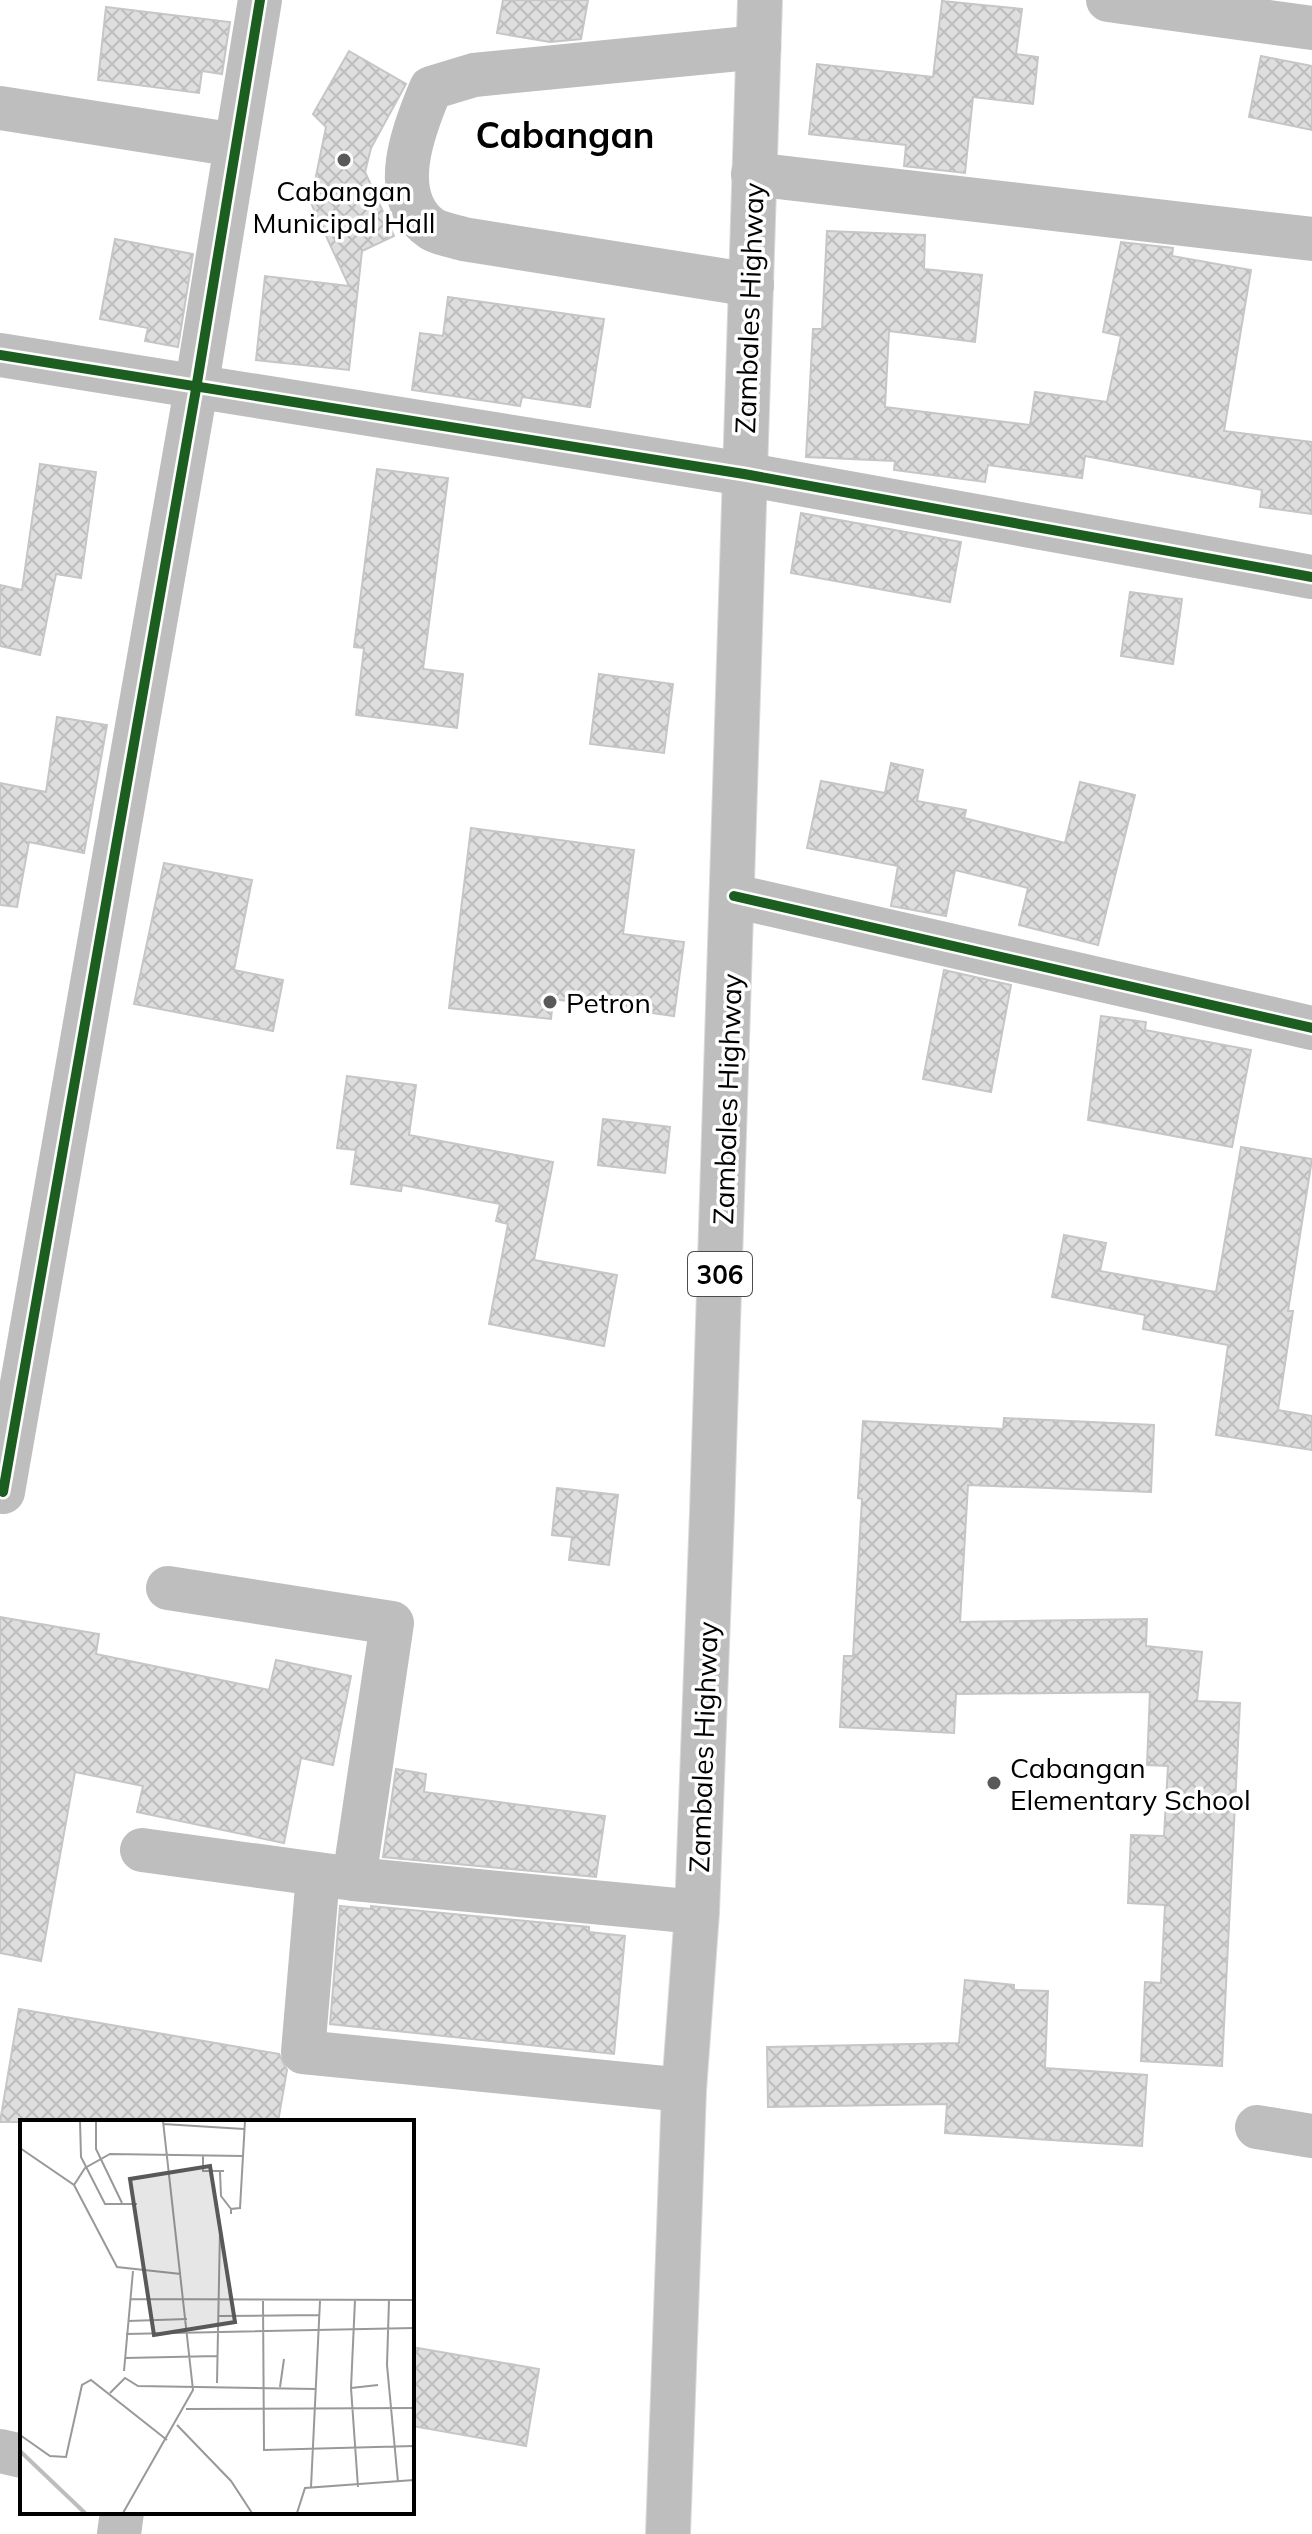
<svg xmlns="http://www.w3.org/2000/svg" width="1312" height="2534" font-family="Mulish,sans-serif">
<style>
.building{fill:url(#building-cross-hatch);stroke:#c6c6c6;stroke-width:2}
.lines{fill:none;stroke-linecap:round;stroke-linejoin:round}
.major-casing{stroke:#dbdbdb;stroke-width:46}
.minor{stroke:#bebebe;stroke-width:44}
.major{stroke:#bebebe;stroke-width:44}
.cycleway-casing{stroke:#fff;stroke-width:15}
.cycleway{stroke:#1b5e20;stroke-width:10}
.poi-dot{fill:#595959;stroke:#fff;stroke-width:3}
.labels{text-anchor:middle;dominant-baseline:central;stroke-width:7;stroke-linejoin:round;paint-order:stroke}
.shield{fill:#fff;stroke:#4c4c4c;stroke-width:2}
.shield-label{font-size:26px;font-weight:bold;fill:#000}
.poi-label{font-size:28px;fill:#000;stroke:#fff;text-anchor:start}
.street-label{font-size:28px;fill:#000;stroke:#fff}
.district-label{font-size:36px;font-weight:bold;fill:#000;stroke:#fff}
.inset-river{fill:none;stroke:#bdbdbd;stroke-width:4}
.inset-road{fill:none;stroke:#999;stroke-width:2}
.view{fill:#595959;fill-opacity:0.15;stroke:#595959;stroke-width:4}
.inset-edge{fill:none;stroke:#000;stroke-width:4}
</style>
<defs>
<pattern id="building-cross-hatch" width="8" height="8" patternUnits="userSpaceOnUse" patternTransform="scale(2)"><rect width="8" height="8" fill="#dedede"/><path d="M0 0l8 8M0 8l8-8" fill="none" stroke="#bdbdbd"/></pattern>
</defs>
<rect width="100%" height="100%" fill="#fff"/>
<g class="building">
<polygon points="503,0 588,0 581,39 550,42 497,33"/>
<polygon points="942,1 1022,9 1016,54 1038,57 1033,104 973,97 965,173 904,166 906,145 809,134 817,64 933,77"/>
<polygon points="106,7 230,22 222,74 202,71 199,93 98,80"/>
<polygon points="349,51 406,84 371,148 365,172 394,236 362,251 349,370 256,360 265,276 349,286 305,190 314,186 326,127 313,114"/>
<polygon points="1261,56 1312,66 1312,130 1249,117"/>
<polygon points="827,231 925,235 924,269 982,275 975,342 889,331 885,407 1030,425 1035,392 1107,402 1121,336 1103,332 1121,242 1173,248 1172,256 1251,270 1224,431 1312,442 1312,514 1260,507 1262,490 1085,456 1082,478 988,465 985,482 894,470 895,461 806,457 813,329 822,329"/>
<polygon points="115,239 193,254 178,347 145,341 148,328 100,319"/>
<polygon points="448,297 604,319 590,407 522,397 520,406 412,390 420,333 443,336"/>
<polygon points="40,464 96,472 81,578 56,574 40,655 0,646 0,585 22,590"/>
<polygon points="377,469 448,478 423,669 463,674 457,728 356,715 364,648 354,647"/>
<polygon points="801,513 961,542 950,602 791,573"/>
<polygon points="1130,592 1182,599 1173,664 1121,656"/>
<polygon points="599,674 673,684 664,753 590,744"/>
<polygon points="57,717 107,725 84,853 29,842 17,907 0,905 0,783 46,792"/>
<polygon points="891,763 923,770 917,801 966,810 964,818 1065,843 1080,782 1135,795 1098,945 1019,925 1028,888 955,870 946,916 891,906 898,866 807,848 821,781 885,793"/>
<polygon points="471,828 634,850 623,934 684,942 674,1016 553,999 551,1019 449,1008"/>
<polygon points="164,863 252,880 234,970 283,980 273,1031 134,1004"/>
<polygon points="944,970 1011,985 991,1092 923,1079"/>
<polygon points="1101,1016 1146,1022 1145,1030 1251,1050 1232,1147 1088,1120"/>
<polygon points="347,1076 416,1085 409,1135 553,1162 534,1260 617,1275 604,1346 489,1324 508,1224 496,1221 500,1204 402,1185 401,1191 351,1184 356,1150 337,1148"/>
<polygon points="603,1119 670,1127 665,1173 598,1165"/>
<polygon points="1241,1147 1312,1159 1288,1311 1293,1311 1278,1410 1312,1416 1312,1450 1216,1435 1228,1345 1143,1329 1145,1315 1052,1297 1064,1235 1106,1243 1100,1271 1216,1292"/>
<polygon points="1004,1418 1154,1425 1151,1492 968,1485 960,1622 1147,1619 1146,1646 1202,1652 1197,1701 1240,1703 1222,2066 1141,2061 1145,1982 1161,1983 1165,1905 1128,1903 1131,1835 1164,1836 1168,1766 1147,1765 1150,1692 956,1694 954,1733 840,1727 844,1656 853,1656 862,1499 858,1498 863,1421 1003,1429"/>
<polygon points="557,1488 618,1495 609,1565 569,1560 572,1537 552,1535"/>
<polygon points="0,1617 99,1634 96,1654 269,1690 276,1660 351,1676 333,1765 301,1758 284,1843 137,1812 143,1786 75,1772 41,1961 0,1953"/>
<polygon points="396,1769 426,1774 424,1792 605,1816 596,1877 383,1857"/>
<polygon points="340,1906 371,1909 371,1906 589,1927 589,1932 625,1936 614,2054 330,2024"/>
<polygon points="965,1980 1014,1985 1014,1990 1048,1991 1045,2068 1147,2075 1142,2146 945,2133 947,2104 768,2107 767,2047 959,2043"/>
<polygon points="19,2009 279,2054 287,2070 278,2122 0,2122"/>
<polygon points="412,2347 539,2369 526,2446 412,2426"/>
</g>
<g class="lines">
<g class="major-casing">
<polyline id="major" points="668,2534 684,2090 697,1912 712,1512 760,0"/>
</g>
<g class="minor">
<polyline points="1108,0 1312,28"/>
<polyline points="0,108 236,145"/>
<polyline points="753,174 1312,239"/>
<path d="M752 285 463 239C454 236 440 234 432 229 386 198 414 128 431 88L474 75 759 47"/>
<polyline points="0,355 744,474 1312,577"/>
<polyline points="734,896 1312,1028"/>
<polyline points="3,1492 196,389 260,0"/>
<polyline points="168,1588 392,1623 354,1879"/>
<polyline points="142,1850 354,1879 697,1912"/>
<polyline points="318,1875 303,2052 684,2090"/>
<polyline points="1257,2127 1312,2136"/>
<polyline points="0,2451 22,2456"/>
<polyline points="119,2534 122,2512"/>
</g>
<use href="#major" class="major"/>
<g class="cycleway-casing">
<g id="cycleway">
<polyline points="0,355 744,474 1312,577"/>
<polyline points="734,896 1312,1028"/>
<polyline points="3,1492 196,389 260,0"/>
</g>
</g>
<use href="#cycleway" class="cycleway"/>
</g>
<g class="poi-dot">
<circle cx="344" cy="160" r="8"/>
<circle cx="550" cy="1002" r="8"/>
<circle cx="994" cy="1783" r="8"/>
</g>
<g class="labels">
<rect class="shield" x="688" y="1252" width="64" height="44" rx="6"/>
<g class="shield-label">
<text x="720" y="1274">306</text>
</g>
<g class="poi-label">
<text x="344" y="190" text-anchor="middle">Cabangan<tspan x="344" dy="32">Municipal Hall</tspan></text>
<text x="566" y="1002">Petron</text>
<text x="1010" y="1767">Cabangan<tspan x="1010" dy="32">Elementary School</tspan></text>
</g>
<g class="street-label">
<text transform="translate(749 308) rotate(-88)">Zambales Highway</text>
<text transform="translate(727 1099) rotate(-88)">Zambales Highway</text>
<text transform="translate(703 1747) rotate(-88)">Zambales Highway</text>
</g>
<g class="district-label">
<text x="565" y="134">Cabangan</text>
</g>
</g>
<g transform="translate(20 2120)">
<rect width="394" height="394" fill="#fff"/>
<path class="inset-river" d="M0 331 65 393"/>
<path class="inset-road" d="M60 1 61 37 85 84H117M76 1V29L102 83M143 4 224 9M0 28 54 65 97 147 161 154M183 35V51H204M200 52 201 76 211 89M54 65 65 48 90 34 223 36M211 94V89L220 88 225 1M110 179 394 180M335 180 331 268 338 367M369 180 367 245 378 362M243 181 244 330 394 326M199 196 300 195M108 201 167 199M106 214 394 208M105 238 198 236M104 251 113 151M197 263 200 110M260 267 264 239M331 268 358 265M90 273 105 258 118 266 296 269M166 289 394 288M157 305 211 361 232 393M0 315 30 336 46 337 62 265 71 260 147 320M291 367 300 181M103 393 173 270 143 1M277 393 285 368 394 360"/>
<path class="view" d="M190 46 215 202 134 215 110 59Z"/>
<rect width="394" height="394" class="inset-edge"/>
</g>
</svg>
